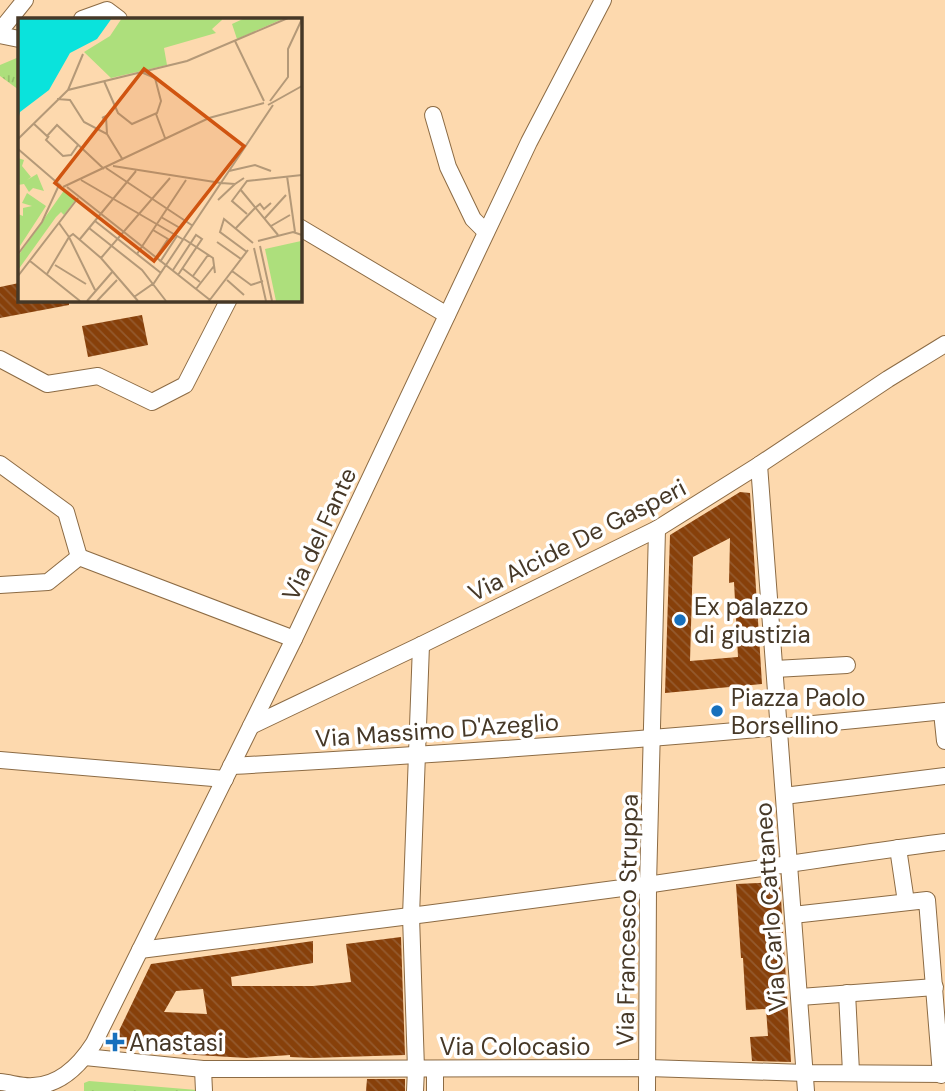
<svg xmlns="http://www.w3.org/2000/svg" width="945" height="1091" font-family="'DM Sans',sans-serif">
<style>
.grass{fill:url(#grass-tufts)}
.building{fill:url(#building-back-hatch);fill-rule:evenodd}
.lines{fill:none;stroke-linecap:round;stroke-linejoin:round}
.minor-casing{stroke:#8c6b44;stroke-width:18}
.minor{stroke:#fff;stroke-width:16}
.poi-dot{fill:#1770bd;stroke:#fff;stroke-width:2.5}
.labels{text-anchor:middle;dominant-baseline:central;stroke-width:7;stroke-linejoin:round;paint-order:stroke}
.street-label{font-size:24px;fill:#463827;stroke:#fff}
.poi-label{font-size:24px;fill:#463827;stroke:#fff;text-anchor:start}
.inset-road{fill:none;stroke:#b49978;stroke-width:2}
.view{fill:#d05410;fill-opacity:0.15;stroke:#d05410;stroke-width:3.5}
.inset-edge{fill:none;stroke:#463827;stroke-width:3.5}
</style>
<defs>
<pattern id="grass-tufts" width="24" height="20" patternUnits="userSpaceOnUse" patternTransform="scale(1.75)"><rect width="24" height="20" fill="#addf7c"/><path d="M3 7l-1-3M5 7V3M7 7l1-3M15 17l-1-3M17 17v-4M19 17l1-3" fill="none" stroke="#96c06b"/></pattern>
<pattern id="building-back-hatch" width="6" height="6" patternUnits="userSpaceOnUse" patternTransform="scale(1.75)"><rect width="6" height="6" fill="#87400a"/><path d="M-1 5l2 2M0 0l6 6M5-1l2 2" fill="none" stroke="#945a2e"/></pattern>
</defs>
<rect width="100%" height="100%" fill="#fdd9ae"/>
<g class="grass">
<polygon points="19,57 19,90 0,76 0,65"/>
<polygon points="89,1081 197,1090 197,1091 84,1091 84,1083"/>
</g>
<g class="building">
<polygon points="19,283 19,299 69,299 69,305 0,318 0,287"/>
<polygon points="142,315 148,345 88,357 82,326"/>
<path d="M740 492 750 493 762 684 665 693 670 535ZM730 538 729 583 734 582 738 657 690 661 693 557Z"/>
<polygon points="780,882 791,1062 752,1061 750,1037 768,1036 766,1009 746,1010 743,958 741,958 736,884"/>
<path d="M401 937 405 1055 312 1058 290 1057V1055L247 1058 163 1053 119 1048 116 1037 151 964 313 941V963L231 977 232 986H313L351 982 346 944ZM203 989 207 1014 164 1012 176 991Z"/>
<polygon points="367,1079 405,1079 405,1091 366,1091"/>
</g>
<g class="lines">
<g class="minor-casing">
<g id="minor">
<polyline points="82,19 107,10 119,19"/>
<polyline points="0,31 25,0"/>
<polyline points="0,35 19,39"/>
<polyline points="433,115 448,167 473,219 486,232"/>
<polyline points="299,227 447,315"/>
<polyline points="0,359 47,384 98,376 152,402 185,385 229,299"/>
<polyline points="0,464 66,512 79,557"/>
<polyline points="759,465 806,1091"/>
<polyline points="0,585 48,582 79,557 294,639"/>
<polyline points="775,669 847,665"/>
<polyline points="942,712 945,741"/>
<polyline points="251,726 421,645 657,529 759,465 888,379 945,344"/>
<polyline points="0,760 225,779"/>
<path d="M231 766C469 753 707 736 945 711"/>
<polyline points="784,796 945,776"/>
<polyline points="898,848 906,902"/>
<polyline points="793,915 927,900 941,1075"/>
<path d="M140 950C308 929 477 908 645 885 745 871 845 855 945 842"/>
<polyline points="847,993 851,1072"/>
<polyline points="800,997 935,987"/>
<polyline points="85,1057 203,1069 648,1068 806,1073 945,1074"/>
<polyline points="203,1069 204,1091"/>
<polyline points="435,1069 435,1091"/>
<path d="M0 1082C11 1083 23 1087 33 1086 61 1085 80 1065 94 1043L294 639 529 142 603 0"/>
<polyline points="415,1091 416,1069 411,916 421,645"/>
<polyline points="647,1091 648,885 657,529"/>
</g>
</g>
<use href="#minor" class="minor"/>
</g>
<g class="poi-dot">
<circle cx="680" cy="620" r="7"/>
<circle cx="717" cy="711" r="7"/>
<path d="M111.5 1031.5h7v7h7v7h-7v7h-7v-7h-7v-7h7z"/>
</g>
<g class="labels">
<g class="street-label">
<text transform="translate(319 534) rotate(-65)">Via del Fante</text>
<text transform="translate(577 540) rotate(-27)">Via Alcide De Gasperi</text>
<text transform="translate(437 730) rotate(-4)">Via Massimo D'Azeglio</text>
<text transform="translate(770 907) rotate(-94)">Via Carlo Cattaneo</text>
<text transform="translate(627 920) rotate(-89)">Via Francesco Struppa</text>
<text x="515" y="1046">Via Colocasio</text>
</g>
<g class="poi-label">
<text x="694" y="606">Ex palazzo<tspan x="694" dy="28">di giustizia</tspan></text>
<text x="731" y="697">Piazza Paolo<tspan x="731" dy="28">Borsellino</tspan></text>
<text x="129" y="1042">Anastasi</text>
</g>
</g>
<g transform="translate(18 18)">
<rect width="284" height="284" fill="#fdd9ae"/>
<path d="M104 0H203L204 2 194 11 198 15 146 30 149 47 93 60 66 34 92 18ZM227 0H267L219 21 214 6ZM47 171 58 181 46 197 43 194 38 199 0 252V238Z" fill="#addf7c"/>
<path d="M0 140 6 142 4 148 13 159 9 162 19 156 26 173 15 170 11 174 6 166 0 167ZM9 175 28 188 2 228 0 196 5 198V190L14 188 4 185Z" fill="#addf7c"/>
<path d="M283 223V283H258L247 231Z" fill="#addf7c"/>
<path d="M0 0H94L79 21 52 35 31 72 2 94 0 102Z" fill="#0ae3dc"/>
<path class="inset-road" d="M217 23 246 83M86 63 100 95 114 106 139 95 143 83 137 60 123 54M50 72 65 36M39 81 52 82 66 104 89 116 105 142M252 83 270 59V31L284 1M250 87 284 68M138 96 147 120M84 100 88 98 89 116M15 105 29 118 39 107 86 151M31 118 28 122 45 138 53 137 60 127M0 121 50 72 169 43 270 0M0 131 43 168M95 148 203 165 217 166 226 160M88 150 175 208M211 153 237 147 253 153M269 158 277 214M63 162 166 222M45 169 191 100 246 85M49 169 192 282M222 171 260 217M200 182 217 166M229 196 214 183 229 163 284 157M143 199 162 210 167 203M247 200 268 177M77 203 143 255M253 208 272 197M71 210 124 252 148 283M217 211 237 190 242 186 246 191 253 185M135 212 150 221 137 241M62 221 118 153M166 221 195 240 197 255M240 223 275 214 284 217M199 224 223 241M242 228 254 283M236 230 248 283M229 234 202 214 206 201 235 225M0 236 24 204 41 167M119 236 168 162M83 240 152 160M12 243 62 283M142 244 159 218M37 247 68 266M164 250 182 264M155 252 178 217 184 221 160 257M214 253 233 267 245 263M29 256 51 219 41 205M0 258 60 180M175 258 190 237M209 262 226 277M178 271 196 248M77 272 51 219 55 216 83 240 120 283M116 279 136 265 255 87M69 283 95 253M79 283 99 262M191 283 230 232"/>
<path class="view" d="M126 51 226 128 136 243 37 165Z"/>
<rect width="284" height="284" class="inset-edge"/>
</g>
</svg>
